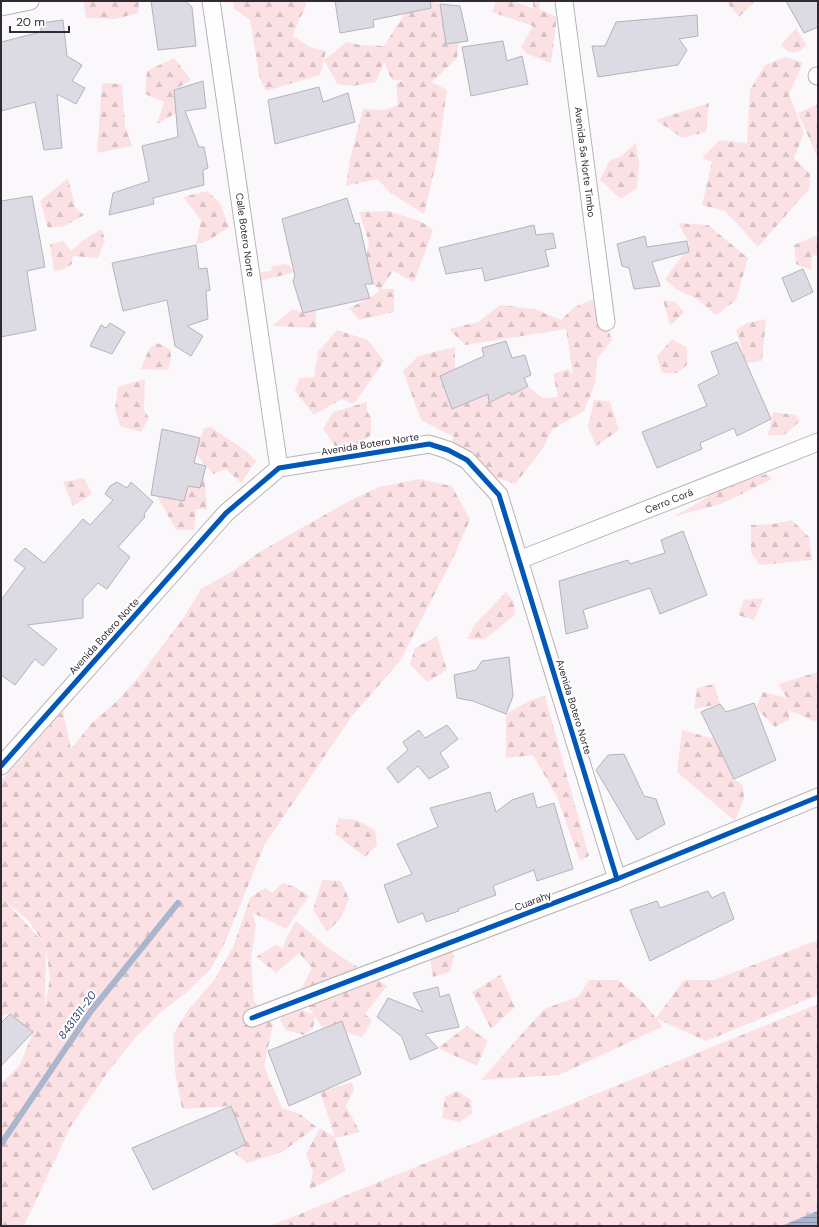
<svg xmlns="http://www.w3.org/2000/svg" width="819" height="1227" font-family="'DM Sans',sans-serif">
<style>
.forest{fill:url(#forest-firs);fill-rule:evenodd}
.water{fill:url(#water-rules)}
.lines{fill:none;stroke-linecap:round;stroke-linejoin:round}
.stream{stroke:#aab6ce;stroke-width:6}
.building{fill:#dcdae3;stroke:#b5b3ba}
.minor-casing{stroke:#b7b3b9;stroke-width:19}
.minor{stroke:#fefeff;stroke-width:17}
.cycleway-casing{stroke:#fff;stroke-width:8}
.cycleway{stroke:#0057b8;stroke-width:5}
.labels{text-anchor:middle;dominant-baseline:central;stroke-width:4;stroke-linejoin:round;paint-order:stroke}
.street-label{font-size:10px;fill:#312934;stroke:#fff}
.water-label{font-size:11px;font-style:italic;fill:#2d4774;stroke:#fff}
</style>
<defs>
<pattern id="forest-firs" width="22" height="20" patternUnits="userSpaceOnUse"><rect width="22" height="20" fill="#fce1e4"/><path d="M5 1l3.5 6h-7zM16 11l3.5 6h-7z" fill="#d8c1c4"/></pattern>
<pattern id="water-rules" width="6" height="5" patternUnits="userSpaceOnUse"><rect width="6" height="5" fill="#aab6ce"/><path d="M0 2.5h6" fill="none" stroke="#8b94a8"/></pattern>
</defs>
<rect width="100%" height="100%" fill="#fbf8fc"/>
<g class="forest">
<polygon points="83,1 139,1 138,13 115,19 86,18"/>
<path d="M234 1H307C304 14 296 23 293 36L310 47 326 51 324 60 347 42 360 45 384 46 405 13 430 1 440 4 446 44 459 42 457 58 432 82 447 90 438 156 424 214 392 194 377 179 346 186 350 159 363 109 384 110 398 105 396 84 403 80H392L384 62 376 82 352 86 337 84 324 60 320 75 266 91 260 79 250 20 233 8Z"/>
<polygon points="496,1 511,1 533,8 533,1 540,1 539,9 557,17 551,63 527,54 521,47 533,26 492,12"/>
<polygon points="726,1 755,1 739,17"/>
<polygon points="796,28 807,46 797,52 789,52 781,45"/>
<polygon points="786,57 803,63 789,94 804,133 794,158 810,174 809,189 758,247 725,211 702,205 712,162 702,158 720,140 747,143 750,90 765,65"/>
<polygon points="174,58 191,80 174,90 176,113 157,124 164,102 145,94 147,71"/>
<polygon points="102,83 122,84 125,126 132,146 97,153"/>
<polygon points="818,101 818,159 798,113 816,105"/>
<polygon points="709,103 706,132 682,138 656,120"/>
<polygon points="636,143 639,164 637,188 621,199 600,180 609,161 620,157"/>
<polygon points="68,178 75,207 84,215 65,226 48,228 40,201"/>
<polygon points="207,191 220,203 229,227 211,239 196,245 201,220 183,197"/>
<polygon points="388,211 420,221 433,230 414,282 393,271 381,289 394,289 394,312 359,320 349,308 370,298 380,290 373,284 364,265 369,243 359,212"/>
<polygon points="678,223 708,225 748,258 736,300 716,315 697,299 676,289 665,279 690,245"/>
<polygon points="102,229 105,241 98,258 73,256 72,264 64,269 54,271 50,244 63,241 71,251 85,239"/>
<polygon points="818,235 818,256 812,255 811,270 796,264 794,245"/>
<polygon points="286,264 296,272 259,281 261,272 271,271 272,266"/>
<polygon points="596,298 612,340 597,359 595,384 584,411 552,430 542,450 515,484 489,475 449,446 454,437 421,420 403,371 418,356 455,347 455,369 440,376 452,409 488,394 489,403 506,394 528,386 542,398 558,397 553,374 568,369 573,374 566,329 465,345 449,329 478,322 500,305 535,309 561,320 573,308"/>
<polygon points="663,300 675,302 684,312 670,326"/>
<polygon points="293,309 303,313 316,310 316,328 272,326"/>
<polygon points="766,319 762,361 746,363 736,330 747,323"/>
<polygon points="337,330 368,340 384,361 354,404 342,399 314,415 295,391 299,378 314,377 318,352"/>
<polygon points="672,339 687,348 687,365 677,373 662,373 657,356"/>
<polygon points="157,343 170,349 171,357 168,370 141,369 149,349"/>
<polygon points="145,379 144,410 149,418 141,432 120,426 115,408 118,387"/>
<polygon points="594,400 610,401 619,430 596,446 588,427"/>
<polygon points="367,402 367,411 371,418 371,435 355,447 335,446 323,429 333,412"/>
<polygon points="773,412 795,415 800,421 784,435 768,435"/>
<path d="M211 427C226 439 243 446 256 461L241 483 226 469 213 474 196 454 204 428Z"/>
<polygon points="204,473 207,509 196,509 194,530 176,530 157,496 184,500 188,486"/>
<polygon points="767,474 772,479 721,504 675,516 706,498 712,490"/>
<polygon points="84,478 92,494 73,506 63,482"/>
<path d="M419 479 452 486 470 520 453 558 400 661 352 716 265 844 226 940 211 969 187 992 161 1012 136 1037 110 1069 71 1126 24 1226H1V1084L20 1065 33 1032 10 1014 1 1016V781L63 711 71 749 91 724 117 701 137 679 184 617 201 589 233 571 261 551 349 501 379 487ZM6 902 28 920 43 942ZM46 949 50 978 45 1007Z"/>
<polygon points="792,520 809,537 812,560 760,565 751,553 751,525 773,524"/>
<polygon points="506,592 514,602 515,615 485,639 467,639 475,624"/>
<polygon points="764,598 754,620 738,615 744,600"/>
<polygon points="437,636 447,670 427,682 410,664 415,648"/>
<polygon points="818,672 818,720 816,722 790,711 789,705 789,720 775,727 756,708 763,692 787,698 778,684"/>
<polygon points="714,684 720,704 694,709 697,688"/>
<polygon points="545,696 589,856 580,861 557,797 533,755 506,758 506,714 531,700"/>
<polygon points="682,730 715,739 734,779 743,785 744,799 735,821 677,772"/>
<polygon points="338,818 357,820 375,830 377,845 365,857 335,834"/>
<polygon points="322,880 341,881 349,899 341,918 327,932 313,910"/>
<polygon points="282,883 295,887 309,896 286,929 253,913 256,925 251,958 254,1001 273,1025 264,1066 282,1108 300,1114 316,1127 282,1152 248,1163 232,1151 246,1144 231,1106 182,1109 175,1072 173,1035 188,1010 214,980 233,947 250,898 265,888 273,893"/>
<polygon points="296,921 331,950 387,986 365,1014 372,1020 362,1038 347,1032 342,1021 323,1029 315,1016 313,1028 304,1035 286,1030 280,1020 288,1008 295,1007 314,1015 299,993 312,968 299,953 276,973 256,957 275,945 283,948 287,937"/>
<polygon points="818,940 818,995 706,1041 657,1019 662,1027 559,1075 481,1080 544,1009 579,996 589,980 618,980 641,1000 656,1018 684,980 714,980"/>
<polygon points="451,948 454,957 450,972 433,977 430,958"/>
<polygon points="500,975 515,1007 491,1029 472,992"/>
<polygon points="818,1004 818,1211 781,1226 270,1226"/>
<polygon points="467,1026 488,1041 477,1066 438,1048"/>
<polygon points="352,1082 354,1090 346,1106 360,1132 335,1138 346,1171 309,1190 313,1172 306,1154 320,1128 335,1137 320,1092"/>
<polygon points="458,1091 471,1100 472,1114 460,1122 442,1118 445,1096"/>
</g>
<polygon class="water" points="818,1211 818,1226 781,1226 815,1212"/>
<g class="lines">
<polyline class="stream" points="1,1144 91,1011 178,903"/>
</g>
<g class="building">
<polygon points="151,1 185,1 192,7 196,46 158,50"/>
<polygon points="335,1 430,1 431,8 373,20 374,27 340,33"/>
<polygon points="786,1 818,1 818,27 804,33"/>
<polygon points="440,4 460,6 468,41 446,44"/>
<polygon points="697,15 698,36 679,39 687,50 678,65 598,77 592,46 605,46 616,22"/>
<polygon points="63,20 67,56 82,65 72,81 85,88 76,104 57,94 62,148 44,150 35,102 1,111 1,42 41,32 41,23"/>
<polygon points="503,41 507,61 522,56 528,84 471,96 462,47"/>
<polygon points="203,81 206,108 185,111 199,147 204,147 208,168 203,170 204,185 153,198 154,204 109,215 113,193 149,181 142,146 178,137 174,90"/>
<polygon points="319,87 323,102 348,93 355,122 275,144 268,100"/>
<polygon points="32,196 45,267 27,271 36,330 1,337 1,201"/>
<polygon points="347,198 355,224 359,223 373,284 365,284 370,298 303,313 293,281 295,276 282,219"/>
<polygon points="534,225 536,235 553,233 556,248 545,250 549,266 485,281 482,268 446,274 439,248"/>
<polygon points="645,236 647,247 687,241 689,252 652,262 660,286 634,289 629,268 622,266 617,244"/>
<polygon points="196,245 199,269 207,268 210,290 206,291 208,319 187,326 203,336 191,356 175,346 167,300 123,311 112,263"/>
<polygon points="803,269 813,292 792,302 782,278"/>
<polygon points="110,323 125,332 112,354 90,346 101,325 106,328"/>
<polygon points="506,341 512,358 525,355 531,375 524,378 528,386 511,395 510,392 489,403 488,394 452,409 440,376 484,356 482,348"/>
<polygon points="737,342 771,419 737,436 734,428 700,443 702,449 657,468 642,432 707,406 698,385 719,374 711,352"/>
<polygon points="162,429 200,438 194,463 206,466 200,488 188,486 184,501 151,495"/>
<polygon points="117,482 127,488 131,482 153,502 144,514 145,517 118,547 130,557 107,589 98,583 83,599 83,618 27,625 57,649 43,666 35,659 15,685 1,675 1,600 25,568 14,560 25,548 44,563 83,519 90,525 113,500 105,494 110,486"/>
<polygon points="683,531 707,595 660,614 650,588 583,610 588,628 566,634 559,581 628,560 630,564 665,553 661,540"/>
<polygon points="509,657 513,696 506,714 473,701 457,698 454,675 476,670 482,661"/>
<polygon points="754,703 776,760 734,779 701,712 720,704 726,712"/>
<polygon points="447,725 458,739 440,753 449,767 429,779 418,766 398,783 387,768 408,750 403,742 419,730 425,738"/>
<polygon points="624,754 644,796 656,799 665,824 637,840 596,770 608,755"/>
<polygon points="490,792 496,812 512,800 533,793 537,808 554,803 573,869 537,881 534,870 493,886 496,895 458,909 459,911 426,922 423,913 398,923 384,885 412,874 397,844 438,827 430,808"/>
<polygon points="708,891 712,898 724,892 734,919 650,961 630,910 657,901 660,908"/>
<polygon points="438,987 440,997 449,994 459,1027 425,1034 438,1048 410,1060 402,1037 377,1017 388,998 423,1012 413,993"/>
<polygon points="10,1014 33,1032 1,1066 1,1023"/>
<polygon points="342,1021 361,1074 289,1106 268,1051"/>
<polygon points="231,1106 246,1144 153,1190 132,1148"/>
</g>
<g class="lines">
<g class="minor-casing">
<g id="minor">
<polyline points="211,1 279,468"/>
<polyline points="564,1 606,322"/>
<polyline points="1,7 30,1"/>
<polyline points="817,76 818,76"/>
<polyline points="519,560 818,442"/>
<polyline points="1,766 226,513 279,468 429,444 448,450 467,460 499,495 617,879"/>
<polyline points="252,1018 617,879 818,797"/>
</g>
</g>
<use href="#minor" class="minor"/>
<g class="cycleway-casing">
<g id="cycleway">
<polyline points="1,766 226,513 279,468 429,444 448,450 467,460 499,495 617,879"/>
<polyline points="252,1018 617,879 818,797"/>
</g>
</g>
<use href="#cycleway" class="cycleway"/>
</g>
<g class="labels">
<g class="street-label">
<text transform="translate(585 162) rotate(83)">Avenida 5a Norte Timbo</text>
<text transform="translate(245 235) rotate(82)">Calle Botero Norte</text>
<text transform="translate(370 444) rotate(-9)">Avenida Botero Norte</text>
<text transform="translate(669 501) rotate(-22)">Cerro Corá</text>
<text transform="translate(104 636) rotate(-48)">Avenida Botero Norte</text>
<text transform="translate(574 707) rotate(73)">Avenida Botero Norte</text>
<text transform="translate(533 901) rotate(-21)">Cuarahy</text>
</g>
<g class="water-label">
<text transform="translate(77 1015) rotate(-54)">8431311-20</text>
</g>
</g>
<rect width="819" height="1227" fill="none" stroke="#312934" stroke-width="4"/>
<path d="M10 26v6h59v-6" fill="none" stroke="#312934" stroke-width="2"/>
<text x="16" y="26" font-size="12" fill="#312934" stroke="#ffffff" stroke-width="3" paint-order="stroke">20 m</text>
</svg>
